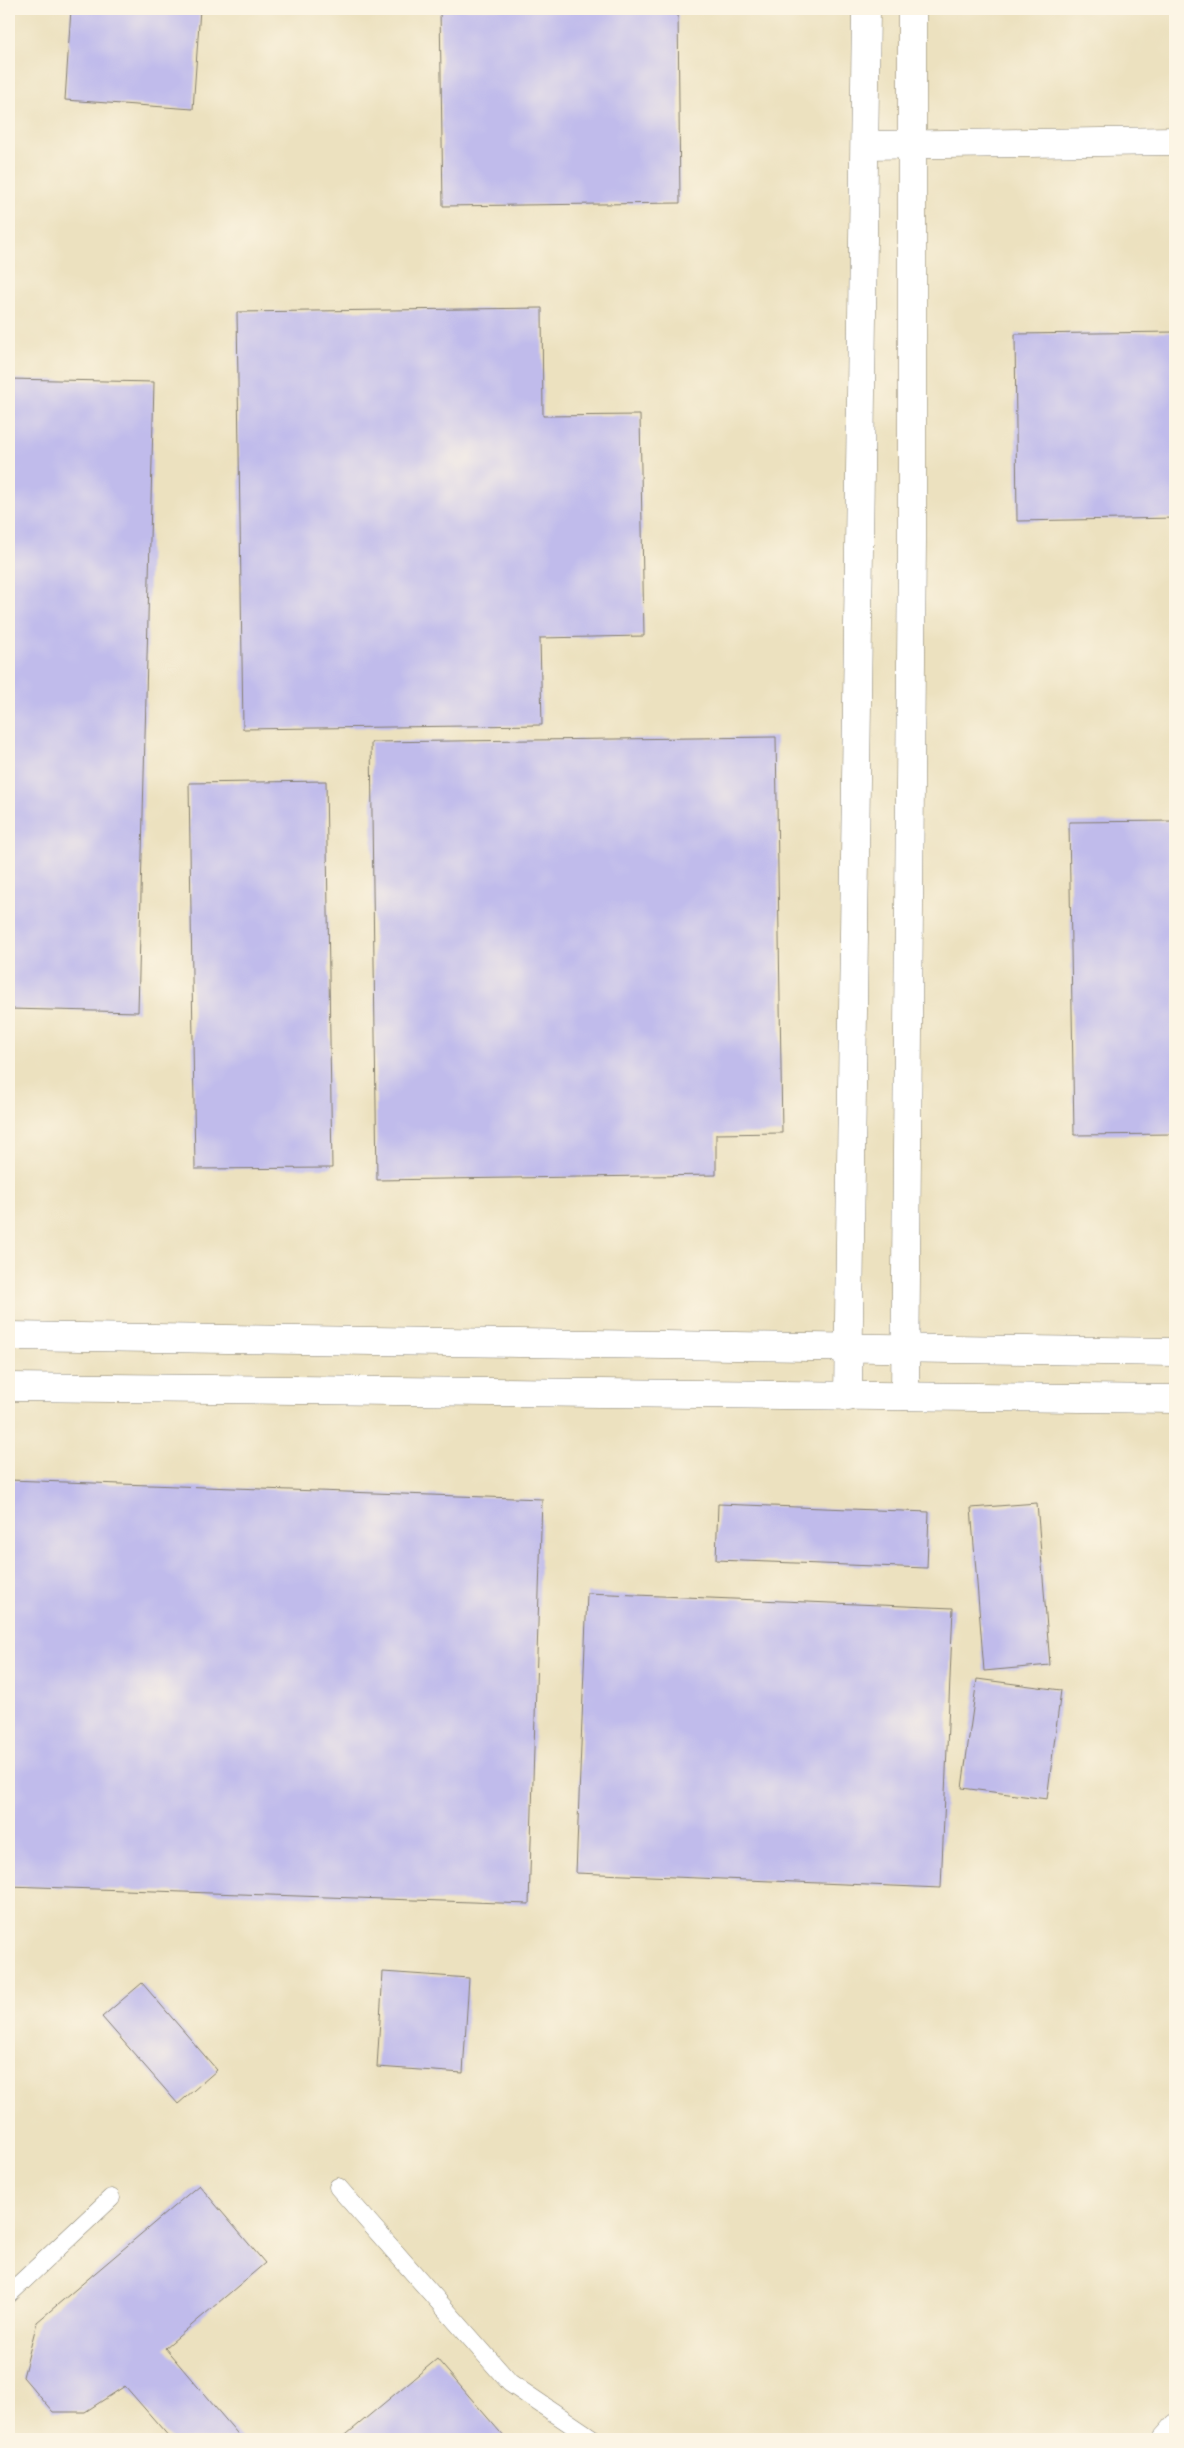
<svg xmlns="http://www.w3.org/2000/svg" width="1184" height="2448" font-family="'Architects Daughter',sans-serif">
<style>
.building{fill:#c0bbeb}
.lines{fill:none;stroke-linecap:round;stroke-linejoin:round}
.lane-casing{stroke:#847e6e;stroke-width:19}
.street-casing{stroke:#847e6e;stroke-width:29}
.secondary-casing{stroke:#847e6e;stroke-width:29}
.lane{stroke:#fff;stroke-width:18}
.street{stroke:#fff;stroke-width:28}
.secondary{stroke:#fff;stroke-width:28}
</style>
<rect width="100%" height="100%" fill="#fcf5e5"/>
<filter id="ink" filterUnits="userSpaceOnUse"><feTurbulence type="fractalNoise" baseFrequency=".02" numOctaves="2"/><feDisplacementMap in="SourceGraphic" scale="10" xChannelSelector="R" yChannelSelector="G"/><feConvolveMatrix kernelMatrix="1 2 1 2 8 2 1 2 1" color-interpolation-filters="sRGB"/></filter>
<filter id="wash" filterUnits="userSpaceOnUse"><feTurbulence type="fractalNoise" baseFrequency=".0096" numOctaves="4" result="noise"/><feDisplacementMap in="SourceGraphic" scale="20" xChannelSelector="R" yChannelSelector="G"/><feGaussianBlur stdDeviation="1.12" result="paint"/><feColorMatrix in="noise" values="0 0 0 0 0 0 0 0 0 0 0 0 0 0 0 0 0 1.4 0 .05"/><feComposite in="paint" operator="in"/></filter>
<g filter="url(#wash)">
<rect width="100%" height="100%" fill="#ece1bf"/>
<g id="blocks">
<g class="building">
<polygon points="71,9 200,9 193,109 65,100"/>
<polygon points="440,9 678,9 680,203 443,206"/>
<polygon points="542,308 543,416 640,415 644,636 540,638 542,725 243,729 237,312"/>
<polygon points="1175,332 1175,518 1017,521 1015,334"/>
<polygon points="9,379 154,382 138,1012 9,1009"/>
<polygon points="776,737 782,1133 716,1134 716,1175 377,1180 371,742"/>
<polygon points="326,781 332,1168 195,1169 189,783"/>
<polygon points="1175,821 1175,1134 1074,1135 1069,822"/>
<polygon points="9,1480 542,1499 529,1904 9,1886"/>
<polygon points="1037,1503 1050,1665 984,1671 971,1508"/>
<polygon points="718,1504 929,1512 927,1568 716,1560"/>
<polygon points="587,1593 953,1608 941,1888 576,1873"/>
<polygon points="977,1679 1061,1690 1047,1799 962,1788"/>
<polygon points="383,1972 469,1978 463,2073 377,2067"/>
<polygon points="142,1983 217,2070 178,2104 102,2017"/>
<polygon points="199,2185 265,2263 165,2348 242,2439 171,2439 125,2386 85,2412 53,2412 23,2377 37,2322"/>
<polygon points="437,2359 506,2439 341,2439"/>
</g>
</g>
</g>
<g filter="url(#ink)">
<use href="#blocks" fill-opacity="0" stroke="#847e6e" stroke-width="1"/>
<g class="lines">
<g class="lane-casing">
<g id="lane">
<polyline points="338,2187 510,2383 593,2439"/>
<polyline points="9,2294 111,2198"/>
<polyline points="1161,2439 1175,2423"/>
</g>
</g>
<g class="street-casing">
<polyline id="street" points="865,145 1175,141"/>
</g>
<g class="secondary-casing">
<g id="secondary">
<polyline points="9,1336 1175,1352"/>
<polyline points="9,1387 1175,1399"/>
<polyline points="905,1396 912,541 912,9"/>
<polyline points="848,1397 866,9"/>
</g>
</g>
<use href="#lane" class="lane"/>
<use href="#street" class="street"/>
<use href="#secondary" class="secondary"/>
</g>
</g>
<rect width="1184" height="2448" fill="none" stroke="#fcf5e5" stroke-width="30"/>
</svg>
